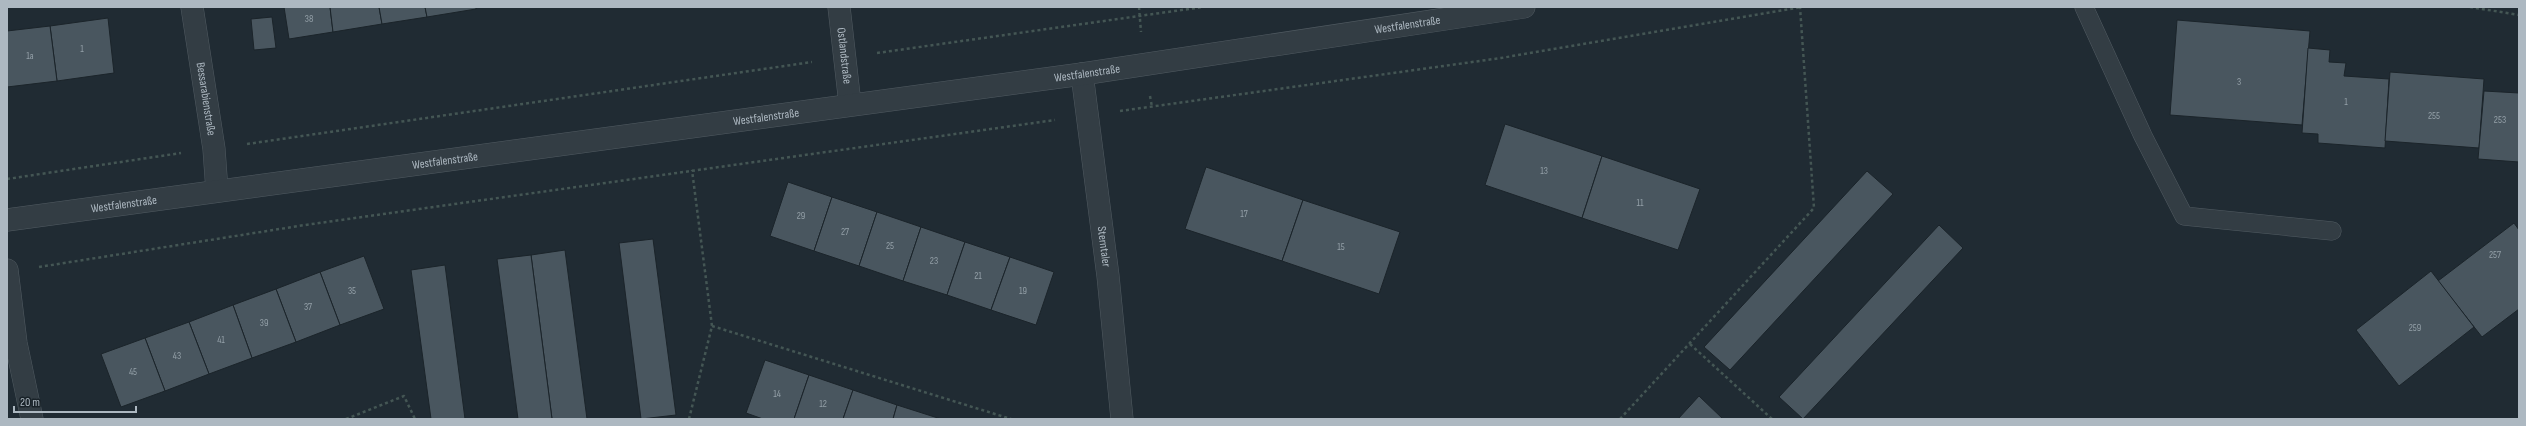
<svg xmlns="http://www.w3.org/2000/svg" width="2526" height="426" font-family="'Sofia Sans Condensed',sans-serif">
<style>
.building{fill:#49565f;stroke:#1b242a}
.lines{fill:none;stroke-linecap:round;stroke-linejoin:round}
.service-casing{stroke:#515b62;stroke-width:19}
.minor-casing{stroke:#515b62;stroke-width:23}
.tertiary-casing{stroke:#515b62;stroke-width:23}
.path{stroke:#445654;stroke-width:2.5;stroke-dasharray:3 3;stroke-linecap:butt}
.service{stroke:#333d44;stroke-width:18}
.minor{stroke:#333d44;stroke-width:22}
.tertiary{stroke:#333d44;stroke-width:22}
.labels{text-anchor:middle;dominant-baseline:central;stroke-width:3;stroke-linejoin:round;paint-order:stroke}
.number-label{font-size:10px;fill:#94a0a8}
.street-label{font-size:12px;fill:#adb8c1;stroke:#192228}
</style>
<rect width="100%" height="100%" fill="#202b33"/>
<g class="building">
<polygon points="284,7 330,7 333,32 289,39"/>
<polygon points="330,7 379,7 382,24 333,32"/>
<polygon points="379,7 425,7 427,17 382,24"/>
<polygon points="425,7 476,7 476,9 427,17"/>
<polygon points="272,17 276,48 254,50 251,19"/>
<polygon points="108,18 114,73 57,81 50,26"/>
<polygon points="2177,20 2310,31 2302,125 2170,115"/>
<polygon points="50,26 57,81 7,87 7,31"/>
<polygon points="2308,48 2330,50 2329,62 2346,63 2344,76 2389,79 2385,148 2318,143 2318,134 2302,133"/>
<polygon points="2390,72 2484,79 2479,148 2385,141"/>
<polygon points="2484,91 2519,93 2519,162 2478,159"/>
<polygon points="1505,124 1602,156 1582,218 1485,185"/>
<polygon points="1602,156 1700,189 1678,250 1582,218"/>
<polygon points="1206,167 1303,200 1282,261 1185,229"/>
<polygon points="1867,171 1893,194 1730,370 1704,347"/>
<polygon points="788,182 832,197 814,251 770,236"/>
<polygon points="832,197 877,212 859,266 814,251"/>
<polygon points="1303,200 1400,232 1379,294 1282,261"/>
<polygon points="877,212 921,227 903,281 859,266"/>
<polygon points="2514,223 2519,230 2519,309 2482,337 2438,281"/>
<polygon points="1939,225 1963,248 1803,419 1779,397"/>
<polygon points="921,227 965,242 947,295 903,281"/>
<polygon points="653,239 676,415 641,419 619,243"/>
<polygon points="965,242 1010,257 991,310 947,295"/>
<polygon points="565,250 587,419 552,419 531,255"/>
<polygon points="531,255 552,419 518,419 497,259"/>
<polygon points="364,256 384,309 340,325 320,272"/>
<polygon points="1010,257 1054,272 1036,325 991,310"/>
<polygon points="445,265 465,419 431,419 411,270"/>
<polygon points="2431,271 2474,327 2399,386 2356,330"/>
<polygon points="320,272 340,325 296,342 276,289"/>
<polygon points="276,289 296,342 252,358 233,305"/>
<polygon points="233,305 252,358 209,374 189,322"/>
<polygon points="189,322 209,374 165,391 145,338"/>
<polygon points="145,338 165,391 121,407 101,354"/>
<polygon points="765,360 809,375 794,419 763,419 746,413"/>
<polygon points="809,375 853,390 843,419 794,419"/>
<polygon points="853,390 897,405 893,419 843,419"/>
<polygon points="1699,396 1723,419 1678,419"/>
<polygon points="897,405 941,419 893,419"/>
</g>
<g class="lines">
<g class="service-casing">
<polyline id="service" points="2084,7 2143,136 2184,216 2332,231"/>
</g>
<g class="minor-casing">
<g id="minor">
<path id="s1" d="M192 7 214 149 217 191"/>
<path id="s2" d="M839 7 850 104"/>
<path id="s3" d="M1082 74 1108 276 1122 419"/>
<polyline points="7,270 16,343 32,419"/>
</g>
</g>
<g class="tertiary-casing">
<g id="tertiary">
<path id="s4" d="M7 220 1082 74 1524 7"/>
</g>
</g>
<g class="path">
<polyline points="1139,7 1141,32"/>
<polyline points="2470,7 2519,15"/>
<polyline points="877,53 1203,7"/>
<polyline points="1150,96 1152,107"/>
<polyline points="1120,111 1501,58 1802,7"/>
<polyline points="247,144 812,62"/>
<polyline points="7,179 181,153"/>
<polyline points="39,267 305,225 1055,120"/>
<polyline points="712,326 1011,419"/>
<polyline points="1690,344 1772,419"/>
<polyline points="346,419 404,396 415,419"/>
<polyline points="689,419 712,326 692,170"/>
<polyline points="1620,419 1814,208 1800,7"/>
</g>
<use href="#service" class="service"/>
<use href="#minor" class="minor"/>
<use href="#tertiary" class="tertiary"/>
</g>
<g class="labels">
<g class="number-label">
<text x="309" y="19">38</text>
<text x="82" y="49">1</text>
<text x="30" y="56">1a</text>
<text x="2239" y="82">3</text>
<text x="2346" y="102">1</text>
<text x="2434" y="116">255</text>
<text x="2500" y="120">253</text>
<text x="1544" y="171">13</text>
<text x="1640" y="203">11</text>
<text x="1244" y="214">17</text>
<text x="801" y="216">29</text>
<text x="845" y="232">27</text>
<text x="890" y="246">25</text>
<text x="1341" y="247">15</text>
<text x="2495" y="255">257</text>
<text x="934" y="261">23</text>
<text x="978" y="276">21</text>
<text x="352" y="291">35</text>
<text x="1023" y="291">19</text>
<text x="308" y="307">37</text>
<text x="264" y="323">39</text>
<text x="2415" y="328">259</text>
<text x="221" y="340">41</text>
<text x="177" y="356">43</text>
<text x="133" y="372">45</text>
<text x="777" y="394">14</text>
<text x="823" y="404">12</text>
</g>
<g class="street-label">
<text stroke="none"><textPath href="#s4" startOffset="1414">Westfalenstraße</textPath></text>
<text stroke="none"><textPath href="#s2" startOffset="49">Ostlandstraße</textPath></text>
<text stroke="none"><textPath href="#s4" startOffset="1090">Westfalenstraße</textPath></text>
<text stroke="none"><textPath href="#s1" startOffset="93">Bessarabienstraße</textPath></text>
<text stroke="none"><textPath href="#s4" startOffset="766">Westfalenstraße</textPath></text>
<text stroke="none"><textPath href="#s4" startOffset="442">Westfalenstraße</textPath></text>
<text stroke="none"><textPath href="#s4" startOffset="118">Westfalenstraße</textPath></text>
<text stroke="none"><textPath href="#s3" startOffset="174">Sterntaler</textPath></text>
</g>
</g>
<rect width="2526" height="426" fill="none" stroke="#adb8c1" stroke-width="16"/>
<path d="M14 406v6h122v-6" fill="none" stroke="#adb8c1" stroke-width="2"/>
<text x="20" y="406" font-size="12" fill="#adb8c1" stroke="#192228" stroke-width="3" paint-order="stroke">20 m</text>
</svg>
